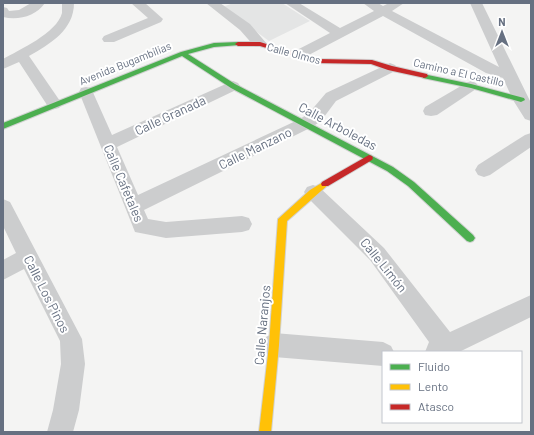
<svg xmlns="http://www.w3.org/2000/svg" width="534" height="435" font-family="Barlow,sans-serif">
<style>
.built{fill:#e4e5e5}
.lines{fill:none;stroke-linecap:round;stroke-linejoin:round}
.fast-casing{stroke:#d1d2d2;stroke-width:2}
.slow-casing{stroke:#d1d2d2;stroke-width:2}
.jam-casing{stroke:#d1d2d2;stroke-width:2}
.street{fill:#cccdce;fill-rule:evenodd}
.fast{fill:#4caf50;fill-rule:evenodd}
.slow{fill:#ffc107;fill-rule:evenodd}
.jam{fill:#c62828;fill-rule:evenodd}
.labels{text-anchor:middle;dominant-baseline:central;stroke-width:4;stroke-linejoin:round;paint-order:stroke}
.far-street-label{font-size:11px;fill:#667081;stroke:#fff}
.street-label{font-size:13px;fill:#667081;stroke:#fff}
</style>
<rect width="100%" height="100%" fill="#f4f4f3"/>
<polygon class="built" points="233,3 282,3 310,21 269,41 223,7"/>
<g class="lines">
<g class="fast-casing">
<g id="fast">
<polygon points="238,42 241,44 240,45 214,47 188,54 235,84 393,167 414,182 473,235 475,238 473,241 470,242 467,241 408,186 387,171 231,88 182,56 3,129 3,123 181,52 214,43"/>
<polygon points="423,74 471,84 524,98 525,100 521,102 471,88 423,78"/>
</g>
</g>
<g class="slow-casing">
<polygon id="slow" points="325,181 328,182 329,184 287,221 279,345 271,432 259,432 269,345 278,219 310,190"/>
</g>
<g class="jam-casing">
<g id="jam">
<polygon points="260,42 316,59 372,60 392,66 427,74 428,76 425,78 388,70 371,64 316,63 260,46 238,46 235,44 238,42"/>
<polygon points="369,155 372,156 373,158 372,160 328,186 322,186 321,184 322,182"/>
</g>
</g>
<g class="street">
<path d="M31 3H45C36 16 18 21 3 17V7L7 8 9 11 19 10Z"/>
<path d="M62 3H74C74 30 50 44 29 56L62 104 59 108 54 109 49 108 19 62 3 69V59C19 50 57 33 62 13 62 10 62 6 62 3Z"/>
<polygon points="131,3 145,3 163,19 161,22 114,42 104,42 102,39 104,36 148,18"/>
<polygon points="206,3 220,3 250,24 267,44 265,47 255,47 240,30"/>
<polygon points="285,3 299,3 340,28 374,11 363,3 378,3 383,6 389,3 404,3 392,11 499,67 470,3 482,3 531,103 531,121 525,119 513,100 503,78 486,73 383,16 303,58 298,59 293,58 291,55 293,52 330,33"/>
<polygon points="390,63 395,65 397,68 395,71 336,101 321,121 312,127 144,210 148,219 166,222 242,216 249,218 252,224 249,230 242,232 166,238 135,232 79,92 81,88 86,87 91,88 112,135 228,83 233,81 238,83 240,86 238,89 117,147 138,195 300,119 309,113 326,93"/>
<polygon points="471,81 476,83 478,86 476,89 437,115 431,116 425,115 423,111 425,107 466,83"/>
<polygon points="531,133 531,147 490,175 484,177 478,175 475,170 478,165 525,135"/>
<polygon points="313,185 319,187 384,248 450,332 531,295 531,317 459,352 425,352 429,342 370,260 307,197 304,192 307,187"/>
<polygon points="3,199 10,202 82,339 85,364 79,410 73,432 47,432 53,410 61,364 60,341 24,269 3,280 3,260 16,253 3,226"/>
<polygon points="274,333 383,342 391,346 394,352 383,352 383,366 274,357 266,353 262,345 266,337"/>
</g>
<use href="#fast" class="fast"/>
<use href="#slow" class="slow"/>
<use href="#jam" class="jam"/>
</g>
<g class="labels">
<g class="far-street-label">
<text transform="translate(294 53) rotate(15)">Calle Olmos</text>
<text transform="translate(125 63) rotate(-22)">Avenida Bugambilias</text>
<text transform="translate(459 72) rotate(13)">Camino a El Castillo</text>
</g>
<g class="street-label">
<text transform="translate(170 115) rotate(-25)">Calle Granada</text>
<text transform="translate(338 126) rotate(28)">Calle Arboledas</text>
<text transform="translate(255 148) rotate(-26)">Calle Manzano</text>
<text transform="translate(124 183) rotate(67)">Calle Cafetales</text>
<text transform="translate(384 265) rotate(51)">Calle Limón</text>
<text transform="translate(47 294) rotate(63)">Calle Los Pinos</text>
<text transform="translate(262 325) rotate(-85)">Calle Naranjos</text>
</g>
</g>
<rect width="534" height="435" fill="none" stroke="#667081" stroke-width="8"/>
<rect x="382" y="351" width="140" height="72" fill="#ffffff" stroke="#c2c6cd"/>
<rect x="390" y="364" width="20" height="6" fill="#4caf50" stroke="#c2c6cd"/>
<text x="418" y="371" font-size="12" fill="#667081">Fluido</text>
<rect x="390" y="384" width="20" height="6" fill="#ffc107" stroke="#c2c6cd"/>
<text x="418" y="391" font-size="12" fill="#667081">Lento</text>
<rect x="390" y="404" width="20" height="6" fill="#c62828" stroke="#c2c6cd"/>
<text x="418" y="411" font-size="12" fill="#667081">Atasco</text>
<g transform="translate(502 32)" stroke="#ffffff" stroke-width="3" paint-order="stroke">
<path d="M0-3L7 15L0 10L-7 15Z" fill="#667081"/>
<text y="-6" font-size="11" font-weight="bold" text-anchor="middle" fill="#667081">N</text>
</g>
</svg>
